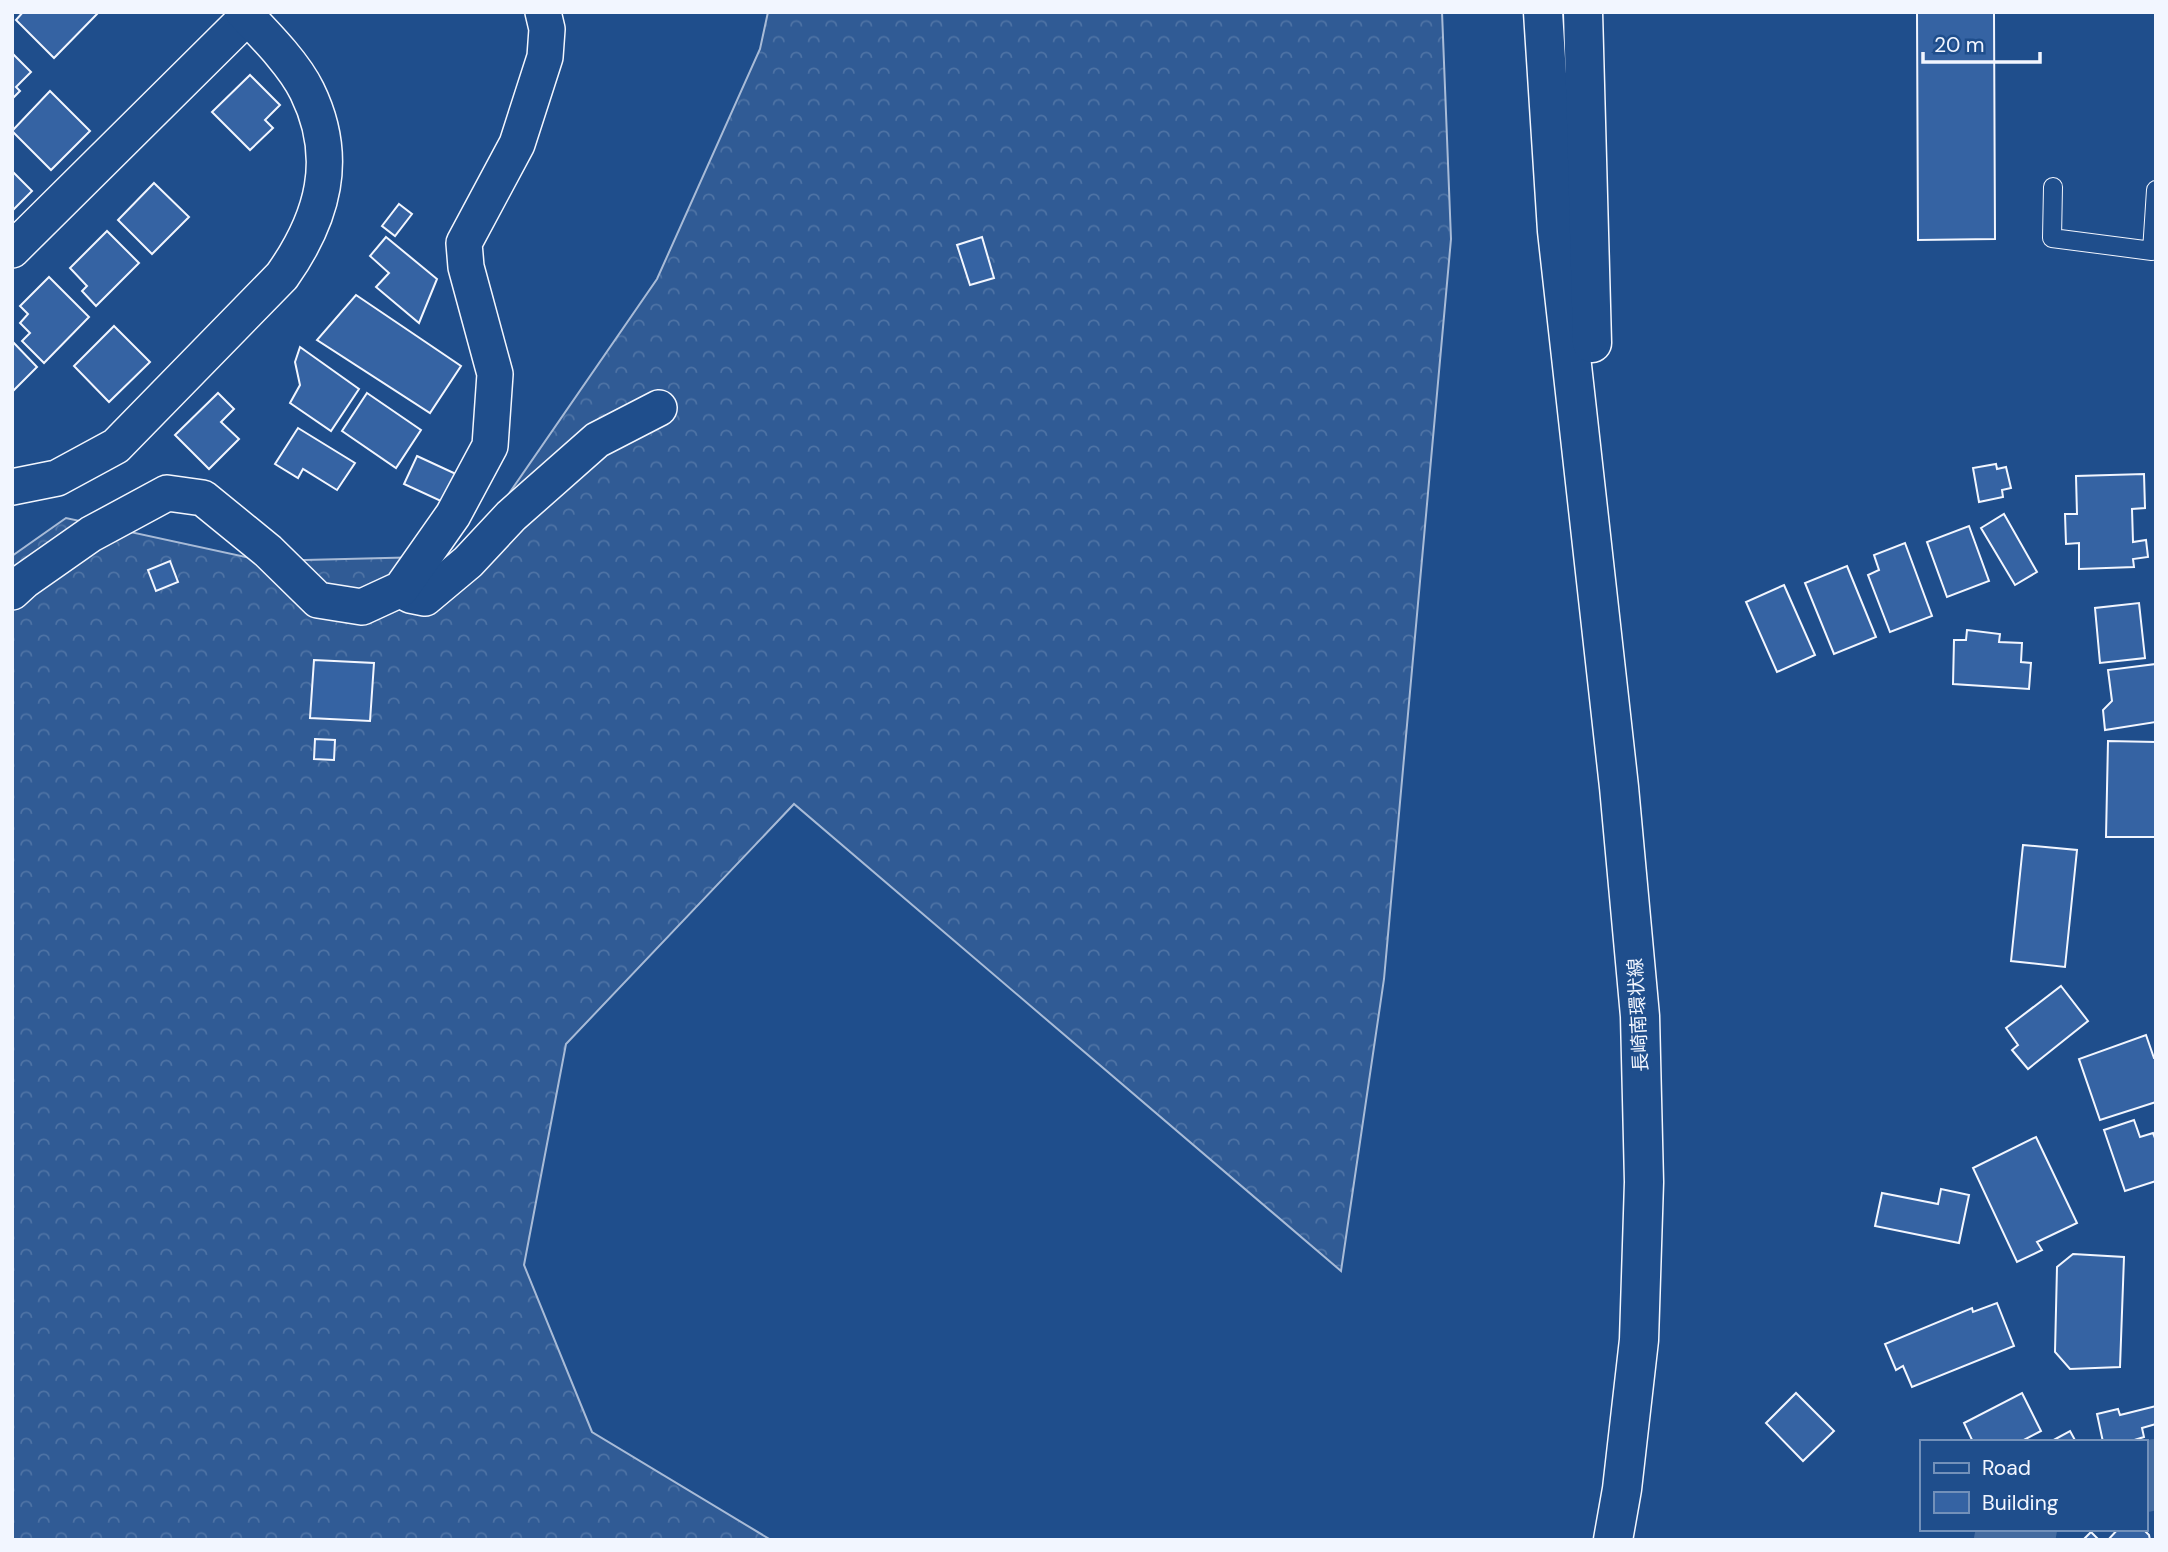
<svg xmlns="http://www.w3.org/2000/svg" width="2168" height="1552" font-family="'DM Sans','Noto Sans JP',sans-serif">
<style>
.forest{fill:url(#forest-crowns);stroke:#a8bbd7;stroke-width:2}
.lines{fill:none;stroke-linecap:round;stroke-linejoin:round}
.river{stroke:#446ba0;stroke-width:70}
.building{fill:#3563a3;stroke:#f2f6ff;stroke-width:2}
.lane-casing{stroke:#f2f6ff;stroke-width:20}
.street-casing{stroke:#f2f6ff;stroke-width:38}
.highway-casing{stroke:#f2f6ff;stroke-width:41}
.lane{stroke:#1f4e8c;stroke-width:18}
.street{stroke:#1f4e8c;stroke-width:35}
.highway{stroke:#1f4e8c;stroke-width:38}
.labels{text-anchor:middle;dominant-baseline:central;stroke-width:5;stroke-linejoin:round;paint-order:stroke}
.street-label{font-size:19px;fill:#f2f6ff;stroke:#1f4e8c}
</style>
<defs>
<pattern id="forest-crowns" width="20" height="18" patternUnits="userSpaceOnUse" patternTransform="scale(1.75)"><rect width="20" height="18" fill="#305b95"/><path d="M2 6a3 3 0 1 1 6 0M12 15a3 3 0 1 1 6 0" fill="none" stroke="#4e73a5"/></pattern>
</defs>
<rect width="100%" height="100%" fill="#1f4e8c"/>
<polygon class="forest" points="768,12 1442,12 1451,239 1384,979 1341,1271 794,804 566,1044 524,1265 592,1432 771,1540 12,1540 12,556 66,518 264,561 466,556 657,279 760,49"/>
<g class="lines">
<g class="river">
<polyline points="2145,1477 2156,1474"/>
<polyline points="2009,1540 2022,1529"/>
</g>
</g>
<g class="building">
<polygon points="23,12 99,12 54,58 16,20"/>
<polygon points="1917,12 1994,12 1995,239 1918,240"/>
<polygon points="12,53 31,72 16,87 20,91 12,99"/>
<polygon points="250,75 280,105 265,120 273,128 250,150 212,112"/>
<polygon points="50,91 90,131 51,170 12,131"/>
<polygon points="12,171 32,191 12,211"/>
<polygon points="154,183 189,217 152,254 118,220"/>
<polygon points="399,204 412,214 395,236 382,226"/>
<polygon points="107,231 139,263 96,306 82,291 87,286 70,268"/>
<polygon points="386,237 437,279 419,323 376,287 389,273 370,256"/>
<polygon points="982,237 994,278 970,285 957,245"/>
<polygon points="49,277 89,317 44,363 22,341 30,333 20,323 28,314 20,306"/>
<polygon points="356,295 461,366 430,413 317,340"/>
<polygon points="114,326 150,362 109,402 74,366"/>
<polygon points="12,341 37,367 12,392"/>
<polygon points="300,347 359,389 331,431 290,403 300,385 295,362"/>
<polygon points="218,393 234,409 221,422 239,439 209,469 175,435"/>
<polygon points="367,393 421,430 396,468 342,431"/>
<polygon points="298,428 355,463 337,490 303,469 298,478 275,464"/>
<polygon points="417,456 456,474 443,502 404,484"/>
<polygon points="1996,464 1997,469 2006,467 2011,488 2002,490 2003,497 1979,502 1973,468"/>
<polygon points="2144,474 2145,508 2132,509 2133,542 2146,540 2148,557 2133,559 2134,567 2079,569 2079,543 2066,544 2065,514 2077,514 2076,476"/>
<polygon points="2004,514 2037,572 2015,585 1981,528"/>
<polygon points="1969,526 1989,581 1947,597 1927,542"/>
<polygon points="1905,543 1932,616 1890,632 1868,575 1879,570 1874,555"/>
<polygon points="170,561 178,582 156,591 148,570"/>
<polygon points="1847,566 1876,637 1834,654 1805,583"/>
<polygon points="1784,585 1815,655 1777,672 1746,602"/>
<polygon points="2139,603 2145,658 2100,663 2095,608"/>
<polygon points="1967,630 2000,634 1999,642 2022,643 2021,662 2031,663 2029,689 1953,684 1954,640 1966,640"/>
<polygon points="314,660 374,663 370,721 310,718"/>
<polygon points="2156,664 2156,722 2105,730 2103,710 2112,701 2108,670"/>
<polygon points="315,739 335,740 334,760 314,759"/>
<polygon points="2108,741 2156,742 2155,837 2106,837"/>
<polygon points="2023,845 2077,850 2065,967 2011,961"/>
<polygon points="2061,986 2088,1021 2028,1069 2012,1050 2018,1045 2006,1028"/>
<polygon points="2146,1035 2154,1058 2156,1058 2156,1102 2100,1120 2079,1059"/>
<polygon points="2134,1120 2140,1137 2153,1133 2156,1141 2156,1181 2125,1191 2104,1130"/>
<polygon points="2036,1137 2077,1223 2037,1242 2042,1250 2017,1262 1973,1168"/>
<polygon points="1941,1189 1969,1195 1959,1243 1875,1226 1882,1193 1938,1204"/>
<polygon points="2073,1254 2124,1257 2120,1367 2070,1369 2055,1352 2057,1267"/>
<polygon points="1997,1303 2014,1346 1912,1387 1903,1366 1896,1370 1885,1344 1972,1308 1973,1312"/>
<polygon points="1796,1393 1834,1431 1803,1461 1766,1423"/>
<polygon points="2022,1393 2041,1431 2020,1442 1973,1442 1964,1423"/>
<polygon points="2156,1406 2156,1424 2142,1428 2144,1437 2128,1442 2103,1442 2097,1414 2118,1409 2120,1415"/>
<polygon points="2070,1431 2076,1442 2050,1442"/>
<polygon points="2118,1529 2143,1529 2149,1535 2150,1540 2108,1540"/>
<polygon points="2091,1532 2099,1540 2083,1540"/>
</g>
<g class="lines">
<g class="lane-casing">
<polyline id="lane" points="2053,187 2052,238 2152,251 2156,190"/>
</g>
<g class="street-casing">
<g id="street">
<polyline points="12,250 247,17"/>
<path d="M12 487 57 478 116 446 282 276C323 218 340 158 307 91 294 64 264 34 243 12"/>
<polyline points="401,589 410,595 425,598 468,562 511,516 597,440 659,408"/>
<polyline points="12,592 24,581 91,534 167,493 203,498 268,551 318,600 362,607 401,589 453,515 490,446 495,374 466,267 464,243 517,144 545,57 547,29 543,12"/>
</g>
</g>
<g class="highway-casing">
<g id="highway">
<polyline points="1543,12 1557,231 1619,787 1640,1016 1644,1182 1639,1340 1622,1489 1613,1540"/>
<polyline points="1583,12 1592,343"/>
</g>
</g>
<use href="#lane" class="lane"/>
<use href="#street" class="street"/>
<use href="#highway" class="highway"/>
</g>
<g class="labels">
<g class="street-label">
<text transform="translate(1638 1015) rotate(-93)">長崎南環状線</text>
</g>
</g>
<rect width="2168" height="1552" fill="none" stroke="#f2f6ff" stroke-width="28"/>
<rect x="1920" y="1440" width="228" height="91" fill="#1f4e8c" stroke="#7391ba" stroke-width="2"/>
<rect x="1934" y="1463" width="35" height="10" fill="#1f4e8c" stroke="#7391ba" stroke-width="2"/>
<text x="1982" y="1475" font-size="21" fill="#f2f6ff">Road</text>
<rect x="1934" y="1492" width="35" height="21" fill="#3563a3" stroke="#7391ba" stroke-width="2"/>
<text x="1982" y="1510" font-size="21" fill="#f2f6ff">Building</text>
<path d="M1923 52v10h117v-10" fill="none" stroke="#f2f6ff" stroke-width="3.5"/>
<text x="1934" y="52" font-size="21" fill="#f2f6ff" stroke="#1f4e8c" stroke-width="5" paint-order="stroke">20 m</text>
</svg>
